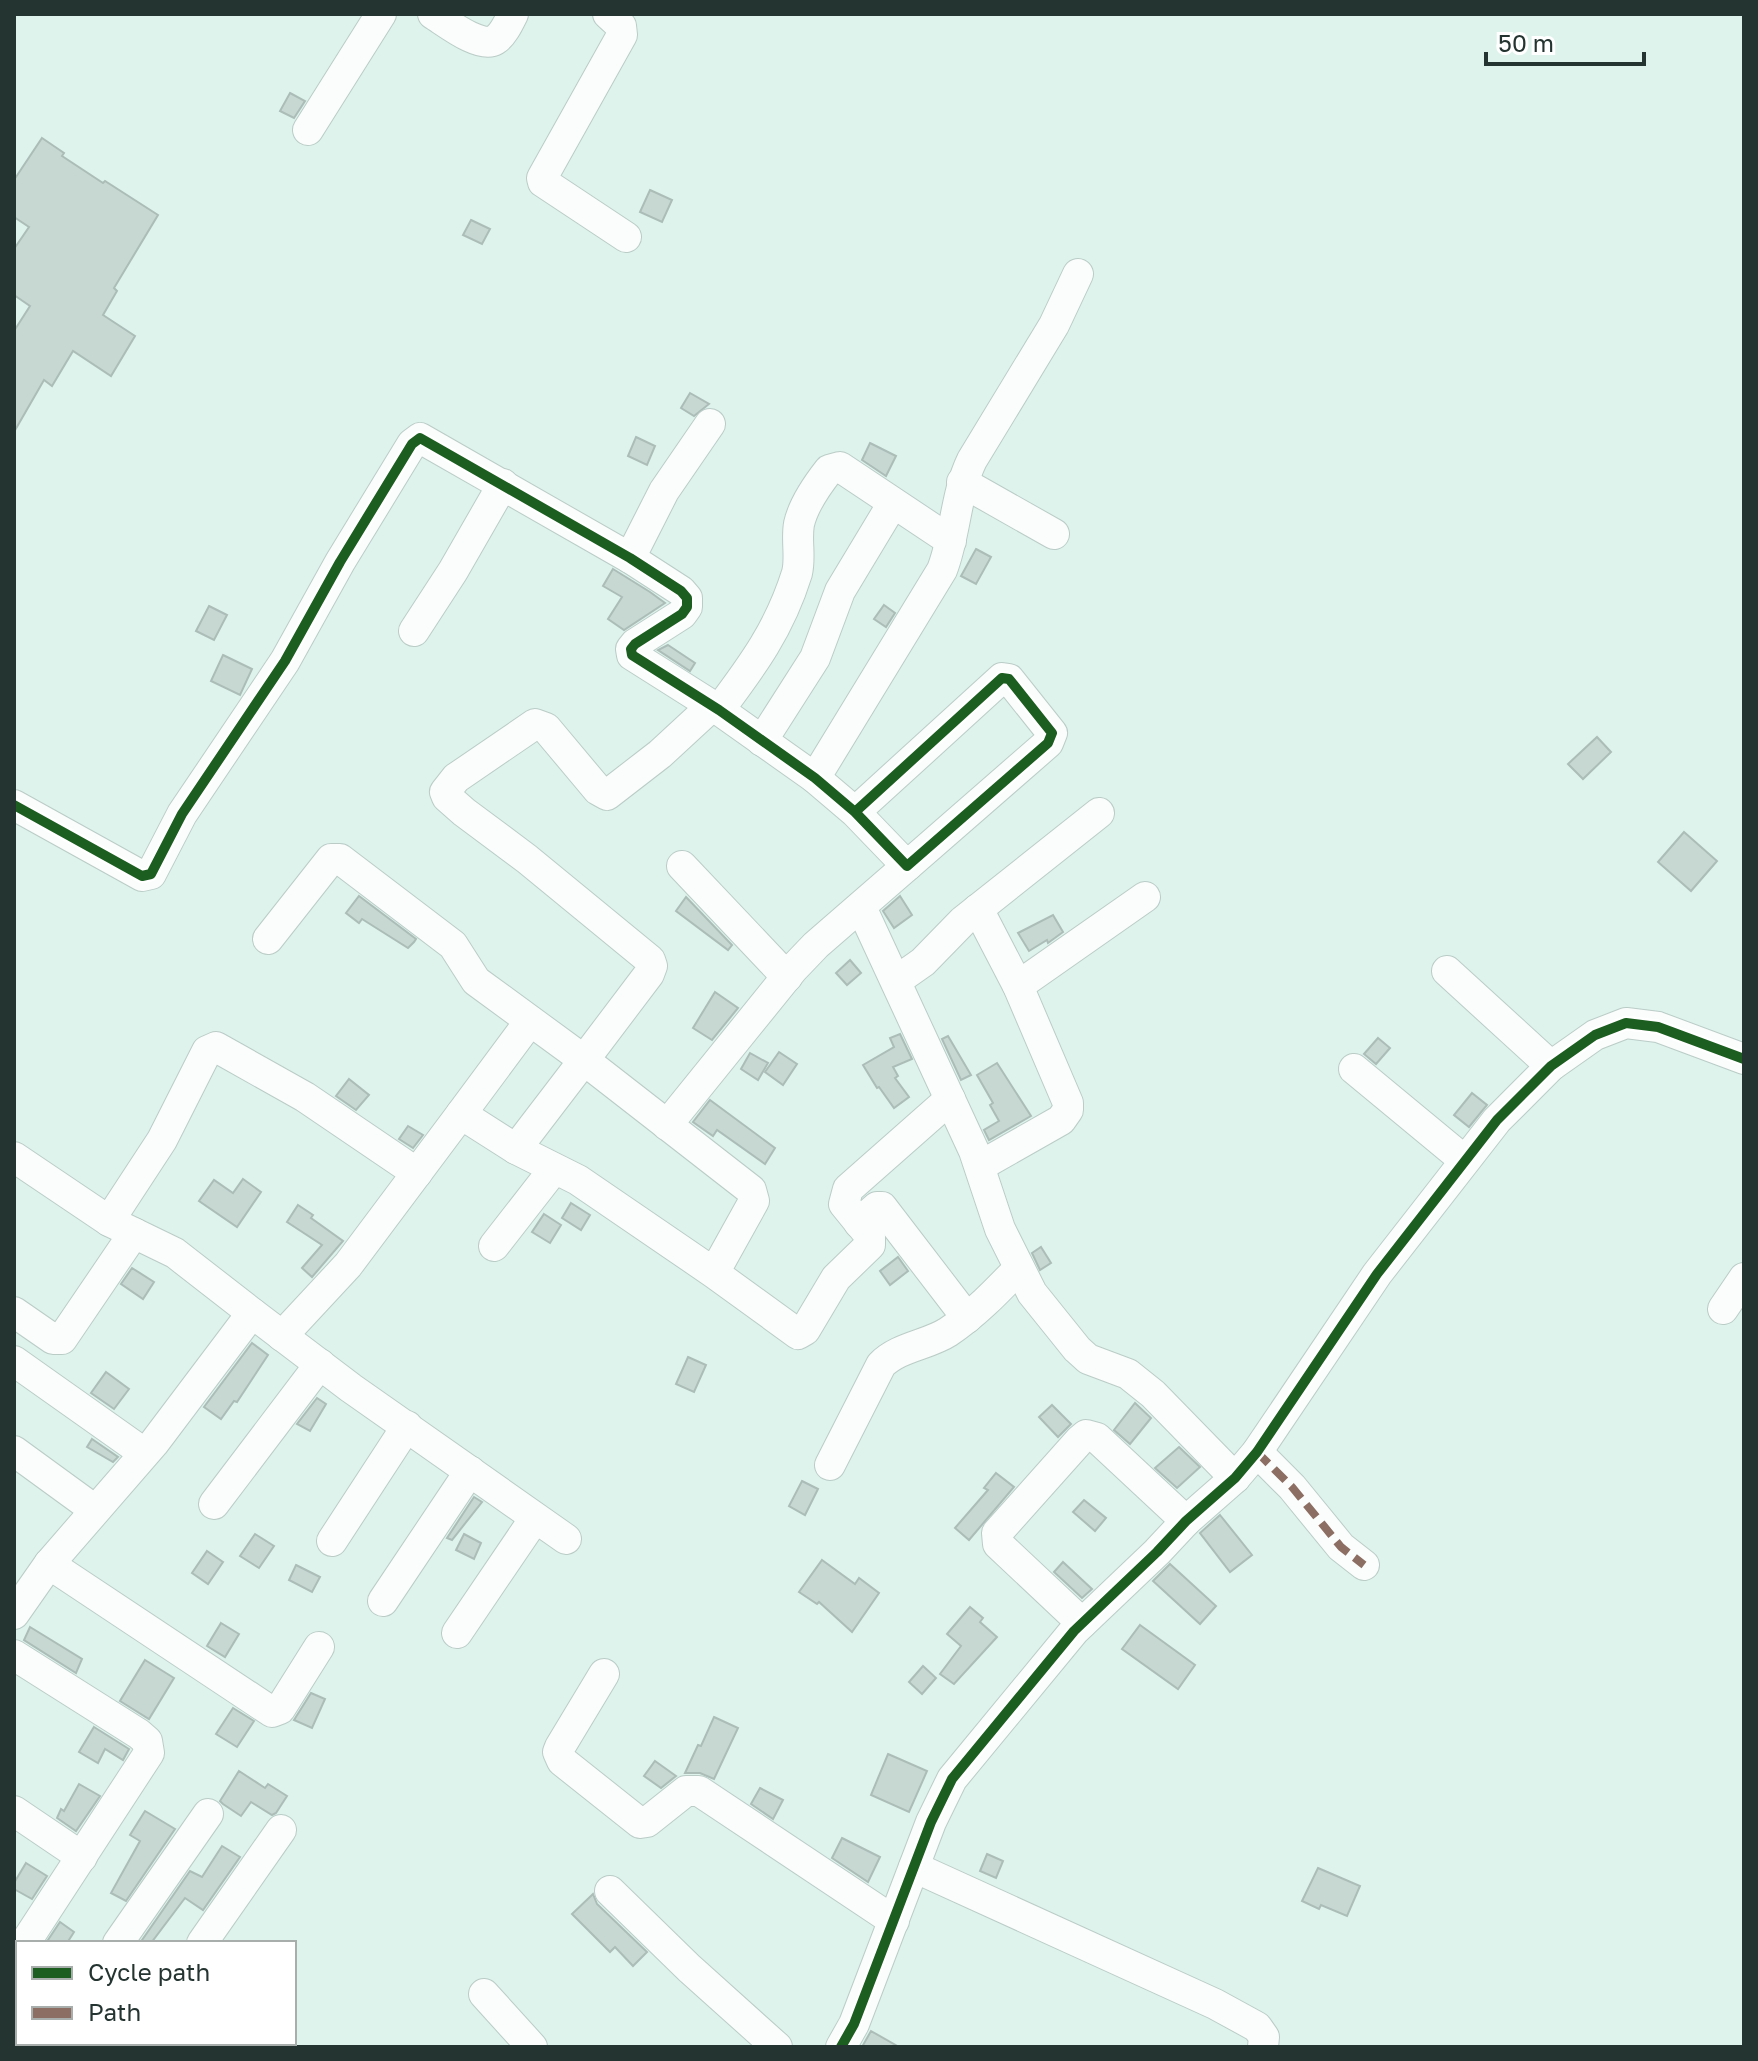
<svg xmlns="http://www.w3.org/2000/svg" width="1758" height="2061" font-family="'Golos Text',sans-serif">
<style>
.building{fill:#c7d8d3;stroke:#acbdb8;stroke-width:2}
.lines{fill:none;stroke-linecap:round;stroke-linejoin:round}
.minor-casing{stroke:#bbccc7;stroke-width:32}
.minor{stroke:#fafdfc;stroke-width:30}
.quiet{stroke:#8d6e63;stroke-width:8;stroke-dasharray:16 8;stroke-linecap:butt}
.cycleway-casing{stroke:#fff;stroke-width:15}
.cycleway{stroke:#1b5e20;stroke-width:10}
</style>
<rect width="100%" height="100%" fill="#ddf3ec"/>
<g class="building">
<polygon points="290,93 305,101 294,118 280,111"/>
<polygon points="42,138 64,153 62,156 103,183 105,181 158,215 114,288 117,291 103,315 135,336 111,376 73,351 52,386 44,380 14,432 14,331 30,306 14,295 14,249 29,227 14,217 14,180"/>
<polygon points="650,190 672,200 662,222 640,212"/>
<polygon points="471,220 490,229 482,244 463,235"/>
<polygon points="690,393 709,404 694,416 681,408"/>
<polygon points="636,437 655,446 647,465 628,456"/>
<polygon points="870,443 896,456 886,476 862,460"/>
<polygon points="976,549 991,557 976,584 961,576"/>
<polygon points="613,569 650,592 665,603 624,630 608,619 622,597 603,586"/>
<polygon points="884,605 895,613 886,627 874,619"/>
<polygon points="209,606 227,615 214,640 196,631"/>
<polygon points="668,645 695,663 690,671 658,650"/>
<polygon points="223,655 252,669 240,695 211,681"/>
<polygon points="1597,737 1611,752 1583,779 1568,764"/>
<polygon points="1684,832 1717,861 1691,891 1658,862"/>
<polygon points="359,896 416,939 414,942 408,948 362,919 359,923 346,913"/>
<polygon points="900,896 912,915 894,928 883,911"/>
<polygon points="686,897 732,945 728,950 676,911"/>
<polygon points="1053,915 1063,932 1048,943 1047,940 1029,951 1018,933"/>
<polygon points="850,960 861,973 847,985 836,973"/>
<polygon points="715,992 738,1008 712,1040 693,1028"/>
<polygon points="900,1034 912,1059 893,1067 898,1076 895,1078 909,1097 894,1108 879,1087 877,1088 863,1065 894,1047 890,1038"/>
<polygon points="948,1036 971,1075 961,1080 942,1039"/>
<polygon points="1378,1038 1390,1048 1376,1064 1364,1054"/>
<polygon points="779,1052 797,1064 783,1085 765,1072"/>
<polygon points="750,1053 768,1063 758,1080 741,1069"/>
<polygon points="997,1063 1031,1116 989,1140 984,1130 999,1121 990,1105 993,1103 977,1075"/>
<polygon points="349,1079 369,1095 356,1110 336,1096"/>
<polygon points="1472,1093 1487,1105 1469,1127 1454,1115"/>
<polygon points="710,1100 775,1148 765,1164 717,1130 713,1136 693,1122"/>
<polygon points="408,1126 423,1135 413,1148 399,1139"/>
<polygon points="243,1179 261,1192 237,1227 199,1201 214,1180 233,1193"/>
<polygon points="571,1203 590,1215 581,1230 562,1218"/>
<polygon points="298,1205 313,1215 311,1218 343,1241 312,1277 302,1268 322,1245 287,1222"/>
<polygon points="544,1214 561,1225 550,1243 532,1232"/>
<polygon points="1041,1247 1051,1263 1040,1270 1032,1253"/>
<polygon points="898,1257 908,1271 890,1285 880,1271"/>
<polygon points="132,1268 154,1282 143,1299 121,1284"/>
<polygon points="252,1343 268,1355 237,1402 234,1401 221,1419 204,1407"/>
<polygon points="688,1357 706,1365 694,1392 676,1384"/>
<polygon points="106,1372 129,1389 114,1409 91,1393"/>
<polygon points="317,1398 326,1404 310,1431 297,1424"/>
<polygon points="1135,1403 1151,1418 1130,1444 1114,1430"/>
<polygon points="1052,1405 1071,1424 1058,1437 1039,1417"/>
<polygon points="92,1439 118,1457 113,1462 87,1447"/>
<polygon points="1179,1447 1200,1467 1177,1488 1155,1468"/>
<polygon points="996,1473 1014,1487 969,1540 955,1528 988,1490 984,1488"/>
<polygon points="802,1481 818,1489 805,1515 789,1506"/>
<polygon points="474,1497 482,1502 452,1540 447,1538"/>
<polygon points="1084,1500 1106,1518 1095,1531 1073,1512"/>
<polygon points="1220,1515 1252,1555 1230,1572 1200,1533"/>
<polygon points="255,1534 274,1546 259,1568 240,1556"/>
<polygon points="464,1534 481,1543 474,1559 456,1550"/>
<polygon points="207,1551 223,1562 208,1584 192,1573"/>
<polygon points="822,1560 855,1584 859,1578 879,1593 852,1632 819,1602 817,1604 799,1592"/>
<polygon points="1063,1562 1092,1589 1082,1598 1054,1572"/>
<polygon points="1170,1564 1216,1606 1200,1624 1153,1581"/>
<polygon points="296,1565 320,1577 312,1592 289,1580"/>
<polygon points="970,1607 983,1618 980,1622 997,1637 954,1684 940,1674 961,1646 947,1634"/>
<polygon points="221,1623 239,1634 225,1657 207,1646"/>
<polygon points="1140,1625 1195,1665 1178,1689 1122,1649"/>
<polygon points="30,1627 82,1659 76,1673 24,1640"/>
<polygon points="145,1660 174,1678 149,1719 120,1701"/>
<polygon points="923,1666 936,1678 922,1694 909,1682"/>
<polygon points="311,1693 325,1699 312,1728 294,1720"/>
<polygon points="233,1708 254,1721 237,1747 216,1734"/>
<polygon points="714,1717 738,1728 714,1779 700,1773 685,1773 698,1745 701,1746"/>
<polygon points="94,1727 129,1749 123,1760 105,1749 98,1763 79,1752"/>
<polygon points="888,1754 927,1771 909,1812 871,1795"/>
<polygon points="655,1761 676,1776 661,1788 644,1776"/>
<polygon points="239,1771 265,1788 268,1784 287,1796 276,1813 272,1815 251,1802 241,1816 223,1804 220,1801"/>
<polygon points="79,1784 100,1796 76,1831 57,1818 61,1809 64,1811"/>
<polygon points="760,1788 783,1800 773,1819 751,1804"/>
<polygon points="145,1811 175,1829 126,1901 111,1893 140,1841 130,1835"/>
<polygon points="842,1838 880,1857 868,1882 832,1858"/>
<polygon points="222,1846 240,1857 203,1910 185,1898 151,1943 140,1943 190,1871 202,1877"/>
<polygon points="987,1854 1003,1861 996,1878 980,1871"/>
<polygon points="26,1863 47,1876 32,1899 14,1889 14,1883"/>
<polygon points="1318,1868 1360,1886 1347,1916 1321,1905 1319,1909 1302,1901"/>
<polygon points="593,1894 597,1904 647,1952 633,1966 615,1947 610,1952 572,1914"/>
<polygon points="60,1922 74,1932 67,1943 46,1943"/>
<polygon points="871,2031 899,2047 862,2047"/>
</g>
<g class="lines">
<g class="minor-casing">
<g id="minor">
<path d="M433 14C446 22 480 49 495 40 503 35 509 22 513 14"/>
<polyline points="608,14 621,26 622,35 542,178 543,182 626,237"/>
<polyline points="308,130 381,14"/>
<polyline points="962,482 1054,534"/>
<polyline points="630,558 664,491 710,424"/>
<polyline points="414,631 453,571 503,484"/>
<path d="M719 710C753 665 780 628 797 573 801 557 796 540 799 524 803 506 818 484 829 470L840 467 951 541"/>
<polyline points="762,741 815,658 840,591 893,503"/>
<path d="M815 778 942 570C956 534 955 495 972 460L1054 325 1078 274"/>
<polyline points="14,805 142,876 151,874 182,814 285,661 340,562 412,444 420,438 630,558 681,591 687,598 687,607 682,614 635,644 631,649 632,655 719,710 815,778 855,812 1002,678 1009,679 1052,733 1048,743 907,866 855,812"/>
<polyline points="682,866 787,977"/>
<polyline points="861,907 974,1151 1000,1229 1032,1293 1077,1349 1088,1359 1128,1374 1153,1394 1235,1478"/>
<polyline points="978,909 1018,986 1068,1103 1068,1110 1061,1120 980,1166"/>
<polyline points="268,939 331,859 340,859 453,945 476,981 584,1060 649,974 652,966 650,960 527,859 464,812 447,797 445,792 456,778 535,724 546,728 598,790 607,795 660,754 712,706"/>
<polyline points="1447,971 1551,1066"/>
<polyline points="896,981 923,962 963,921 1099,813"/>
<polyline points="1018,986 1145,897"/>
<polyline points="1354,1069 1464,1160"/>
<polyline points="461,1114 530,1021"/>
<polyline points="667,1125 793,969 816,945 907,866"/>
<polyline points="14,1157 109,1221 175,1253 252,1313 154,1443 49,1564 14,1614"/>
<polyline points="109,1221 162,1140 207,1051 216,1047 305,1097 417,1173"/>
<polyline points="859,1223 877,1207 882,1207 967,1318"/>
<polyline points="494,1246 554,1169"/>
<polyline points="714,1273 754,1201 751,1190 584,1060 516,1149 578,1180 714,1273 798,1334 805,1330 836,1278 870,1245 870,1236 844,1204 848,1189 950,1099"/>
<polyline points="1723,1309 1744,1278"/>
<polyline points="14,1312 53,1339 62,1339 134,1233"/>
<polyline points="252,1313 351,1388 566,1539"/>
<polyline points="282,1336 348,1265 461,1114 516,1149"/>
<polyline points="14,1361 144,1453"/>
<polyline points="14,1451 95,1510"/>
<polyline points="1257,1452 1292,1487 1341,1547 1364,1565"/>
<path d="M830 1465 881 1365C898 1347 928 1345 948 1332 975 1314 997 1291 1019 1268"/>
<polyline points="214,1504 320,1364"/>
<polyline points="332,1541 407,1426"/>
<polyline points="49,1564 272,1712 280,1709 319,1647"/>
<polyline points="383,1601 470,1471"/>
<polyline points="1082,1623 998,1544 997,1533 1080,1440 1086,1435 1097,1438 1186,1521"/>
<polyline points="457,1633 535,1518"/>
<polyline points="14,1655 139,1734 147,1741 149,1753 25,1943"/>
<polyline points="604,1674 560,1747 558,1752 562,1761 640,1823 647,1822 686,1791 699,1791 894,1921"/>
<polyline points="14,1811 82,1857"/>
<polyline points="914,1867 1215,2004 1257,2027 1264,2037 1263,2047"/>
<polyline points="610,1891 689,1968 777,2047"/>
<polyline points="118,1943 208,1814"/>
<polyline points="202,1943 281,1830"/>
<polyline points="484,1994 532,2047"/>
<polyline points="164,2043 169,2047"/>
<polyline points="206,2043 212,2047"/>
<polyline points="841,2047 854,2024 931,1822 952,1779 1074,1631 1157,1552 1186,1521 1235,1478 1257,1452 1377,1274 1497,1120 1551,1066 1595,1035 1626,1023 1658,1027 1744,1059"/>
</g>
</g>
<use href="#minor" class="minor"/>
<polyline class="quiet" points="1257,1452 1292,1487 1341,1547 1364,1565"/>
<g class="cycleway-casing">
<g id="cycleway">
<polyline points="14,805 142,876 151,874 182,814 285,661 340,562 412,444 420,438 630,558 681,591 687,598 687,607 682,614 635,644 631,649 632,655 719,710 815,778 855,812 1002,678 1009,679 1052,733 1048,743 907,866 855,812"/>
<polyline points="841,2047 854,2024 931,1822 952,1779 1074,1631 1157,1552 1186,1521 1235,1478 1257,1452 1377,1274 1497,1120 1551,1066 1595,1035 1626,1023 1658,1027 1744,1059"/>
</g>
</g>
<use href="#cycleway" class="cycleway"/>
</g>
<rect width="1758" height="2061" fill="none" stroke="#243430" stroke-width="32"/>
<rect x="16" y="1941" width="280" height="104" fill="#ffffff" stroke="#a7aeac" stroke-width="2"/>
<rect x="32" y="1967" width="40" height="12" fill="#1b5e20" stroke="#a7aeac" stroke-width="2"/>
<text x="88" y="1981" font-size="24" fill="#243430">Cycle path</text>
<rect x="32" y="2007" width="40" height="12" fill="#8d6e63" stroke="#a7aeac" stroke-width="2"/>
<text x="88" y="2021" font-size="24" fill="#243430">Path</text>
<path d="M1486 52v12h158v-12" fill="none" stroke="#243430" stroke-width="4"/>
<text x="1498" y="52" font-size="24" fill="#243430" stroke="#ffffff" stroke-width="6" paint-order="stroke">50 m</text>
</svg>
